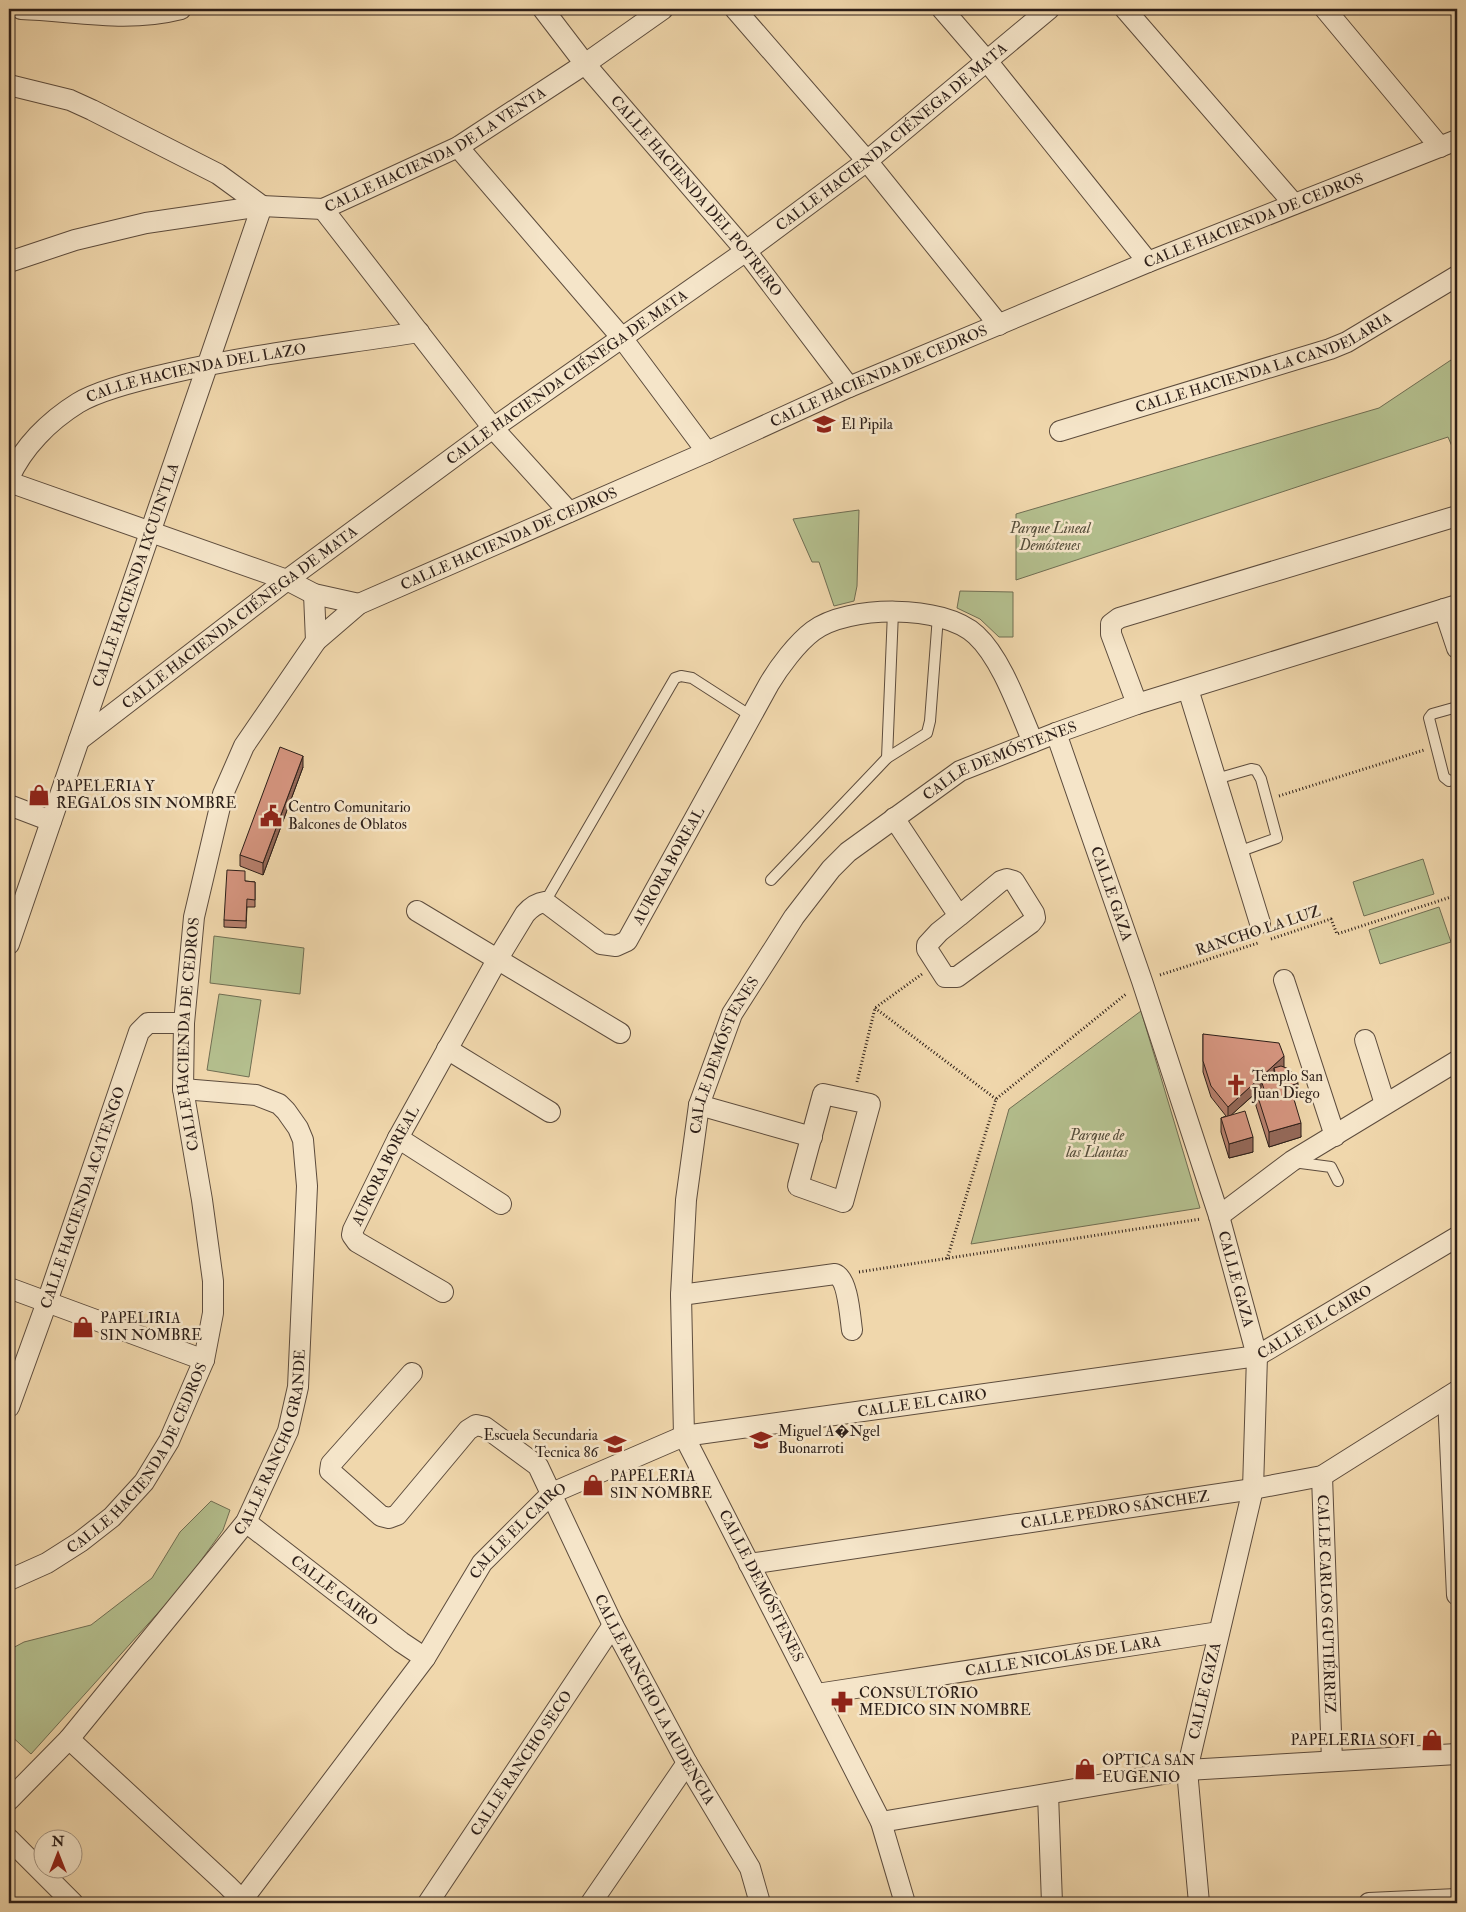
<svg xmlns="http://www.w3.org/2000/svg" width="1466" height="1912" font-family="'IM FELL Double Pica',serif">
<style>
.green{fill:#b4bf8e;stroke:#706e53}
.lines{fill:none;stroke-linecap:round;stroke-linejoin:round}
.lane-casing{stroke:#5d4c3d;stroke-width:12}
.street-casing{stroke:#5d4c3d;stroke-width:22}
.path{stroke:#2c1e18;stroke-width:3;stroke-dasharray:1 2.5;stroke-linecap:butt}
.lane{stroke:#f5e5c9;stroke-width:10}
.street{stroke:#f5e5c9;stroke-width:20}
.wall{fill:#b67f6c;stroke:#2c1e18}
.shaded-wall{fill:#946858;stroke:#2c1e18}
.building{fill:#d4947e;stroke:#2c1e18}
.labels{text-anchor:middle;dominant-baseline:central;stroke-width:5;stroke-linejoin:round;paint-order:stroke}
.street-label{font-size:15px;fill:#2c1e18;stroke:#f5e5c9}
.poi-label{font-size:15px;fill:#2c1e18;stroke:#f5e5c9;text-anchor:start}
.park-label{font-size:15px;font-style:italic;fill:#554e3b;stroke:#f5e5c9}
</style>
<rect width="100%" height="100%" fill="#f0d7ac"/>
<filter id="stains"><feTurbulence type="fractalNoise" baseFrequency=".004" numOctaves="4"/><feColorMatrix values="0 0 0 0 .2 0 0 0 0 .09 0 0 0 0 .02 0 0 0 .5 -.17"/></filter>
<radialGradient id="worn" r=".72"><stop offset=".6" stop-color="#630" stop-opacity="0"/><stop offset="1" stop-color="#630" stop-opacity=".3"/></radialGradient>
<g class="green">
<polygon points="1457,356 1457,458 1448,437 1016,580 1016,514 1379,408"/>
<polygon points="859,510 857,586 854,601 834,606 819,562 812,562 793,519"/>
<polygon points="960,591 1013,592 1013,637 999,637 980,619 957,608"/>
<polygon points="1423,859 1434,894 1364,916 1353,882"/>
<polygon points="1439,907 1451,942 1380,964 1369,930"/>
<polygon points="214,936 304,948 300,994 210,983"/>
<polygon points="219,994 261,1000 249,1077 207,1070"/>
<polygon points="1141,1011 1200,1208 971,1244 1009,1109"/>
<polygon points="211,1501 230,1510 223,1530 184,1584 31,1754 9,1734 9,1650 24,1642 91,1625 152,1578 180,1532"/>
</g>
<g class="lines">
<g class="lane-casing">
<g id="lane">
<polyline points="1457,707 1432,714 1429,718 1444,777 1449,781 1457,779"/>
<polyline points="887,758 893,612"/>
<polyline points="1216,779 1251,769 1256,770 1261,779 1277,838 1238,852"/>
<polyline points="771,880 887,758 927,733 930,721 938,616"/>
<polyline points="545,902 675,678 681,676 692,678 751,716"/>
<polyline points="1293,1162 1331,1167 1338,1181"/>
</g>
</g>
<g class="street-casing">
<g id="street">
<path d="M21 9C76 11 126 23 181 9"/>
<path id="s1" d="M543 9 585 64 746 251 849 387"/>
<polyline points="735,9 867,161 999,325"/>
<polyline points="942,9 987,61 1148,262"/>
<polyline points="1125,9 1294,204"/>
<polyline points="1325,9 1440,147"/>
<polyline points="9,85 70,100 92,110 218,174 262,206 9,944"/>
<polyline points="458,147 622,338 707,452"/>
<polyline points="323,209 493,428 569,512"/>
<path id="s2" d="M9 262 75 240 146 223 262 206 323 209 458 147 585 64 663 9"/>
<path id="s3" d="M1060 431 1330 349 1347 342 1457 276"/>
<path id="s4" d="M9 478C23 447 49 421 78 403 101 389 144 379 171 373 253 354 336 345 419 332"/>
<polyline points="9,482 287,580 314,594 359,604"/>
<polyline points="314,594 316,641"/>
<polyline points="1444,609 1457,648"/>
<polyline points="1188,689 1260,923"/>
<polyline points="1137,704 1111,634 1111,624 1119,618 1457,516"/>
<path id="s5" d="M1056 733 1142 981 1219 1216 1257 1356 1253 1489 1187 1770 1199 1903"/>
<path id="s6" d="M79 740 287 580 493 428 746 251 867 161 1049 9"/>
<polyline points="9,805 51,821"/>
<polyline points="894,818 959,916 939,932 927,945 927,949 945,977 957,977 1031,923 1035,918 1034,913 1014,881 1007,879 1001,881 959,916"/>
<polyline points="417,911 620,1033"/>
<polyline points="1284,980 1335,1136"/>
<polyline points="1365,1040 1385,1104"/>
<polyline points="447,1049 550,1112"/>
<polygon points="823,1094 870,1104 843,1202 798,1186"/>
<polyline points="699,1105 812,1137"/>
<polyline points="398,1138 501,1204"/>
<polyline points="1219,1216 1292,1161 1457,1061"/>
<polyline points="9,1288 204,1360"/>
<path id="s7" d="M443 1292 357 1242 352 1235 353 1230 398 1138 497 960 525 914C531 907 537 903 545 902L601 944 616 946 627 941 769 684C779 667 797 643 813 631 848 605 943 604 976 635 1002 659 1019 710 1033 742"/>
<path d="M681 1295 835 1274C848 1279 850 1316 852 1330"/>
<path id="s8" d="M412 1373 331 1464 330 1471 381 1516 389 1518 397 1515 468 1430 476 1425 485 1427 538 1466 613 1625 687 1763 750 1868 760 1903"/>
<polyline points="1448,1397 1457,1595"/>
<path id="s9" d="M9 1407 47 1302 139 1032 148 1023H184"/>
<path id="s10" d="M1322 1476 1332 1761"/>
<path id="s11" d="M246 1522 401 1642 425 1658"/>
<path id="s12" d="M749 1564 1253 1489 1322 1476 1457 1391"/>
<path id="s13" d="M9 1580 47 1563 80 1542 112 1517 144 1482 169 1441 204 1360 213 1313V1281L202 1200 183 1089 184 1023 194 917 223 794 244 746 316 641 359 604 707 452 849 387 1148 262 1457 140"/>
<path id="s14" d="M817 1694 1219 1632"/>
<polyline points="69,1739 227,1885 242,1900"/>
<polyline points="1048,1794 1052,1903"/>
<path id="s15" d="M9 1800 69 1739 246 1522 288 1431 298 1387 307 1186 303 1140 298 1128 286 1111 279 1104 256 1095 183 1089"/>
<polyline points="881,1822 1187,1770 1457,1754"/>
<polyline points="9,1839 73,1903"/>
<path id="s16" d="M240 1903 425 1658 482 1563 552 1493 684 1436 1257 1356 1457 1237"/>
<path id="s17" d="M428 1903 613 1625"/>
<polyline points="591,1903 687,1763"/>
<path id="s18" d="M905 1903 881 1822 684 1436 681 1295 686 1200 699 1105 732 1014 794 917 831 869 848 852 960 771 1056 733 1137 704 1457 605"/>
<polyline points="1369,1903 1457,1899"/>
</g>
</g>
<g class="path">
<polyline points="1279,796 1424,750"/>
<polyline points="1271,939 1331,919 1337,934 1457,895"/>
<polyline points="1160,975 1258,943"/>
<polyline points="875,1008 996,1099"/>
<polyline points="857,1082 875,1008 922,974"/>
<polyline points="947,1259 996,1099 1126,994"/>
<polyline points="859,1272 1201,1219"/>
</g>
<use href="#lane" class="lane"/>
<use href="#street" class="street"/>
</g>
<g class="wall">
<polygon points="303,767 263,875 240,866 240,855"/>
<polygon points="245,881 255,882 255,907 247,907 246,928 224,927 224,920"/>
<polygon points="1203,1034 1284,1067 1298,1098 1294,1099 1301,1137 1269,1147 1256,1106 1256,1093 1231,1115 1253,1152 1229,1158 1221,1132 1221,1118 1226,1116 1211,1097 1203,1072"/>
</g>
<g class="shaded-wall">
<polygon points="303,756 303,767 263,875 263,863"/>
<polygon points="1284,1056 1284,1067 1274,1068 1274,1077 1261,1080 1261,1088 1228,1118 1228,1107"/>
<polygon points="1298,1083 1298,1098 1290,1100 1290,1086"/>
<polygon points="1301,1123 1301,1137 1269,1147 1269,1132"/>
<polygon points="1253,1137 1253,1152 1229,1158 1229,1144"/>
</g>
<g class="building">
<polygon points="280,747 303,756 263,863 240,855"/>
<polygon points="227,870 245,871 245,881 255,882 255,900 247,899 246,921 224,920"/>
<polygon points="1203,1034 1279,1043 1284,1056 1228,1107 1211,1086 1203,1061"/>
<polygon points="1281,1066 1289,1069 1295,1075 1298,1083 1290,1086 1301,1123 1269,1132 1256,1091 1264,1089 1261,1080 1276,1076 1274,1068"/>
<polygon points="1245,1111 1253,1137 1229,1144 1221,1118"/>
</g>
<defs>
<g id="school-bare" transform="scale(1.725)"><path d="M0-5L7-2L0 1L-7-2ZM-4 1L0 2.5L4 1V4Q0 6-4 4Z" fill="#8f2418" stroke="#f5e5c9" stroke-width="2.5" paint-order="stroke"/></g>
<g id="shop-bare" transform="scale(1.725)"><path d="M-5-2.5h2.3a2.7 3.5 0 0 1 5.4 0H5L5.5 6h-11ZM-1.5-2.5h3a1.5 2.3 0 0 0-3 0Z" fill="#8f2418" stroke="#f5e5c9" stroke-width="2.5" paint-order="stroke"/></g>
<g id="civic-bare" transform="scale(1.725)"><path d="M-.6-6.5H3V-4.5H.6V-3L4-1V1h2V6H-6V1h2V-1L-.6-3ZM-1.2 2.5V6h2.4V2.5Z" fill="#8f2418" stroke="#f5e5c9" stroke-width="2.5" paint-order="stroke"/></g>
<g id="church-bare" transform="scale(1.725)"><path d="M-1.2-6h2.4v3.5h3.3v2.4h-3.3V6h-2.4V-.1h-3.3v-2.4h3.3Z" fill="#8f2418" stroke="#f5e5c9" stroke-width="2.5" paint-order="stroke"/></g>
<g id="pharmacy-bare" transform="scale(1.725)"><path d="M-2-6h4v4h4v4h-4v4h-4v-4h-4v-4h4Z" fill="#8f2418" stroke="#f5e5c9" stroke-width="2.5" paint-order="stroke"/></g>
</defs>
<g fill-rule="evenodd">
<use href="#school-bare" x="824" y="424"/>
<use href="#shop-bare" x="39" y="795"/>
<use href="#civic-bare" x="271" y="816"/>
<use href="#church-bare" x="1236" y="1085"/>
<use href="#shop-bare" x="83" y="1327"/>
<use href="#school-bare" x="761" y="1440"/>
<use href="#school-bare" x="615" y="1444"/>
<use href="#shop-bare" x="593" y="1485"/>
<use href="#pharmacy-bare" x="842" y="1702"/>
<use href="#shop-bare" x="1432" y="1740"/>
<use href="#shop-bare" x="1085" y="1769"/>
</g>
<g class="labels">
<g class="street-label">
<text stroke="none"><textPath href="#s6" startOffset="1012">CALLE HACIENDA CIÉNEGA DE MATA</textPath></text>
<text stroke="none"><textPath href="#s2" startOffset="448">CALLE HACIENDA DE LA VENTA</textPath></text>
<text stroke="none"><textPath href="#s1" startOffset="242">CALLE HACIENDA DEL POTRERO</textPath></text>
<text stroke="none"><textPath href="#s13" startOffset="2088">CALLE HACIENDA DE CEDROS</textPath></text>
<text stroke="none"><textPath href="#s3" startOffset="215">CALLE HACIENDA LA CANDELARIA</textPath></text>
<text stroke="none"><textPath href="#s4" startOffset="226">CALLE HACIENDA DEL LAZO</textPath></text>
<text stroke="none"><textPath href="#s13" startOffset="1682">CALLE HACIENDA DE CEDROS</textPath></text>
<text stroke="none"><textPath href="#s6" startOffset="608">CALLE HACIENDA CIÉNEGA DE MATA</textPath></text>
<text stroke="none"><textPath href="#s13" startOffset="1278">CALLE HACIENDA DE CEDROS</textPath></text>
<text transform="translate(136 575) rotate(-71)">CALLE HACIENDA IXCUINTLA</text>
<text stroke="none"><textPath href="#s6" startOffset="202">CALLE HACIENDA CIÉNEGA DE MATA</textPath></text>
<text stroke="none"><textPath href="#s18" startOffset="1325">CALLE DEMÓSTENES</textPath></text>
<text stroke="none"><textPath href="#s7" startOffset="680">AURORA BOREAL</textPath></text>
<text stroke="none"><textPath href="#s5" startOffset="170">CALLE GAZA</textPath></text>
<text transform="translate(1258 931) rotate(-18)">RANCHO LA LUZ</text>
<text stroke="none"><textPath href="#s13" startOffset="634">CALLE HACIENDA DE CEDROS</textPath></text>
<text stroke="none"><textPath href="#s18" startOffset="905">CALLE DEMÓSTENES</textPath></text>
<text stroke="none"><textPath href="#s7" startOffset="185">AURORA BOREAL</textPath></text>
<text stroke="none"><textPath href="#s9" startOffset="222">CALLE HACIENDA ACATENGO</textPath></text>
<text stroke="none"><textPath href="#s5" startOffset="575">CALLE GAZA</textPath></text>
<text stroke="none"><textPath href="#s16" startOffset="1306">CALLE EL CAIRO</textPath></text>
<text stroke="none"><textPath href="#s16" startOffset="901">CALLE EL CAIRO</textPath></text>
<text stroke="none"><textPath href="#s15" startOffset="450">CALLE RANCHO GRANDE</textPath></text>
<text stroke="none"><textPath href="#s13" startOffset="184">CALLE HACIENDA DE CEDROS</textPath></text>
<text stroke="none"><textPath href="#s12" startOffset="370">CALLE PEDRO SÁNCHEZ</textPath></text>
<text stroke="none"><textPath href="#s16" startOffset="466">CALLE EL CAIRO</textPath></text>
<text transform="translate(761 1586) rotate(63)">CALLE DEMÓSTENES</text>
<text stroke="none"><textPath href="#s11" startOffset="112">CALLE CAIRO</textPath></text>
<text stroke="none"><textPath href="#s10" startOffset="128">CALLE CARLOS GUTIÉRREZ</textPath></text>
<text stroke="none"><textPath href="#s14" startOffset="249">CALLE NICOLÁS DE LARA</textPath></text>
<text transform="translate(1205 1691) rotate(-77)">CALLE GAZA</text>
<text stroke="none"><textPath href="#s8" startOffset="670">CALLE RANCHO LA AUDENCIA</textPath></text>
<text stroke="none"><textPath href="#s17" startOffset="168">CALLE RANCHO SECO</textPath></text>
</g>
<g class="poi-label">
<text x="841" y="424">El Pipila</text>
<text x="56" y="786">PAPELERIA Y<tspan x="56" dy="17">REGALOS SIN NOMBRE</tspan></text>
<text x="288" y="807">Centro Comunitario<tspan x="288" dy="17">Balcones de Oblatos</tspan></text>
<text x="1252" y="1076">Templo San<tspan x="1252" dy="17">Juan Diego</tspan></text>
<text x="100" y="1318">PAPELIRIA<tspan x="100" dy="17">SIN NOMBRE</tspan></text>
<text x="778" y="1431">Miguel A�Ngel<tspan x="778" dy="17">Buonarroti</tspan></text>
<text x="598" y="1435" text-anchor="end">Escuela Secundaria<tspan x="598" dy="17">Tecnica 86</tspan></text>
<text x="610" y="1476">PAPELERIA<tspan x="610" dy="17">SIN NOMBRE</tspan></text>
<text x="859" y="1693">CONSULTORIO<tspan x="859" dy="17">MEDICO SIN NOMBRE</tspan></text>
<text x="1415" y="1740" text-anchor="end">PAPELERIA SOFI</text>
<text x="1102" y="1760">OPTICA SAN<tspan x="1102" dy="17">EUGENIO</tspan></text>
</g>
<g class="park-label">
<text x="1050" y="528">Parque Lineal<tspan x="1050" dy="17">Demóstenes</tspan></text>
<text x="1097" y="1135">Parque de<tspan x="1097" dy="17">las Llantas</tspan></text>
</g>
</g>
<rect width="1466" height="1912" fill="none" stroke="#f0d7ac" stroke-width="30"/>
<rect x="10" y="10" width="1446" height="1892" fill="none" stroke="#2c1e18" stroke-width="2.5"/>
<rect x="15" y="15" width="1436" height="1882" fill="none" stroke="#2c1e18"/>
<g transform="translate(58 1854)"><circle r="24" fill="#f5e5c9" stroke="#a59582"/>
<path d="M0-4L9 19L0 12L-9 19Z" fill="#8f2418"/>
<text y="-8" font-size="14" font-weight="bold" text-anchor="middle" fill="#2c1e18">N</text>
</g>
<rect width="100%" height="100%" filter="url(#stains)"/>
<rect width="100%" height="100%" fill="url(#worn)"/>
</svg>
